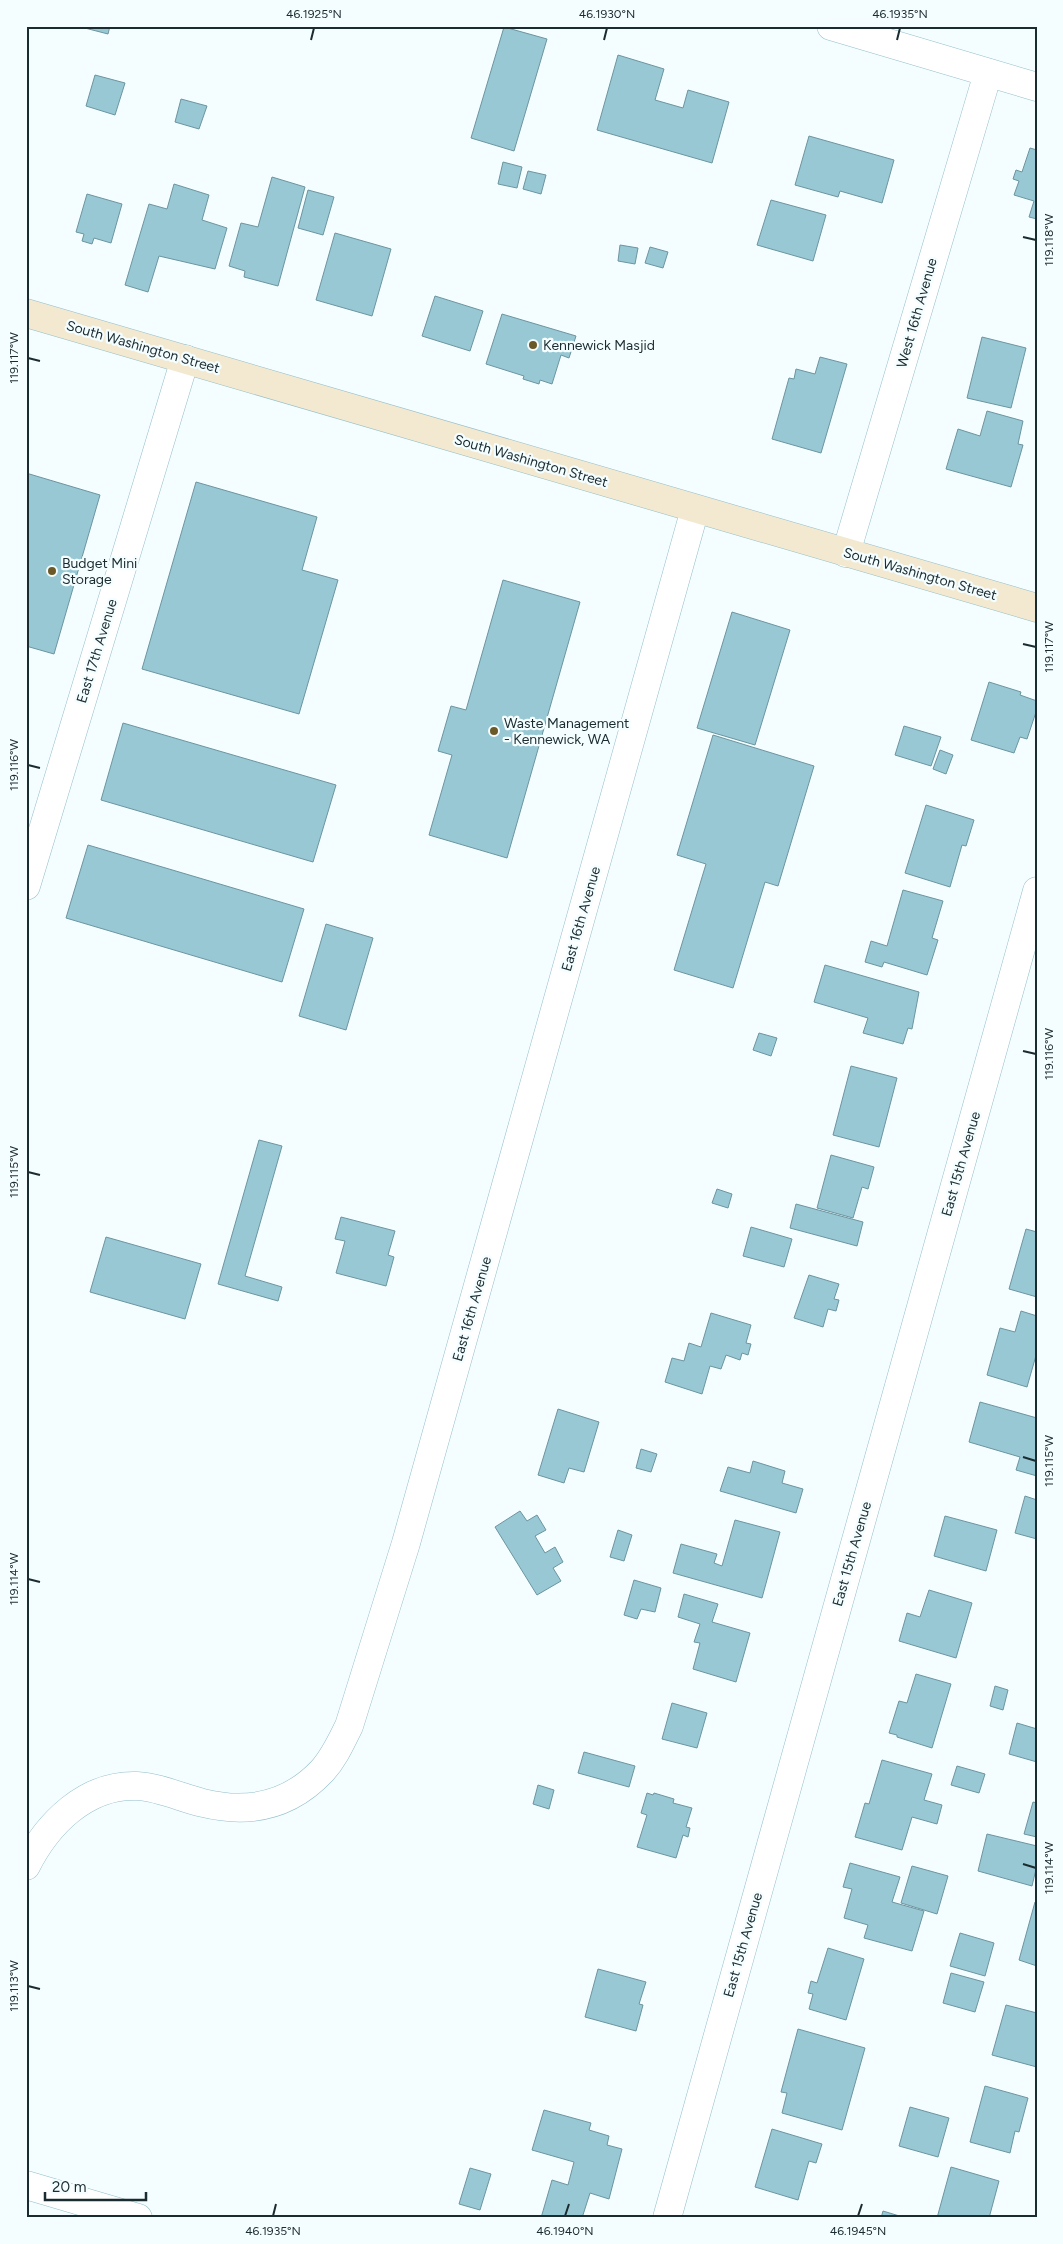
<svg xmlns="http://www.w3.org/2000/svg" width="1063" height="2244" font-family="Figtree,sans-serif">
<style>
.building{fill:#98c8d4;stroke:#6b95a0}
.lines{fill:none;stroke-linecap:round;stroke-linejoin:round}
.street-casing{stroke:#93bfca;stroke-width:29}
.secondary-casing{stroke:#93bfca;stroke-width:29}
.street{stroke:#fff;stroke-width:28}
.secondary{stroke:#f2e9d0;stroke-width:28}
.ticks{fill:none;stroke:#1b2c30;stroke-width:2}
.poi-dot{fill:#6b5927;stroke:#f4fdff;stroke-width:2}
.labels{text-anchor:middle;dominant-baseline:central;stroke-width:4.5;stroke-linejoin:round;paint-order:stroke}
.street-label{font-size:14px;fill:#1b2c30;stroke:#f4fdff}
.poi-label{font-size:14px;fill:#1b2c30;stroke:#f4fdff;text-anchor:start}
.neatline{fill:none;stroke:#1b2c30;stroke-width:2}
.ticks-label{font-size:12px;text-anchor:middle;fill:#1b2c30}
</style>
<rect width="100%" height="100%" fill="#f4fdff"/>
<g class="building">
<polygon points="77,26 110,26 108,34"/>
<polygon points="504,27 547,39 514,151 471,138"/>
<polygon points="618,55 664,69 655,100 683,108 688,90 729,102 712,163 597,130"/>
<polygon points="95,75 125,83 115,115 86,106"/>
<polygon points="181,99 207,106 199,129 175,122"/>
<polygon points="809,136 894,160 882,203 840,191 838,197 795,185"/>
<polygon points="1030,148 1037,150 1037,219 1029,217 1034,201 1014,195 1019,181 1013,179 1016,170 1022,172"/>
<polygon points="503,162 522,167 517,188 498,184"/>
<polygon points="528,171 546,175 541,194 523,189"/>
<polygon points="272,177 305,187 278,286 244,277 245,271 229,266 241,223 258,227"/>
<polygon points="174,184 209,195 202,220 227,228 215,269 159,256 148,292 125,285 149,204 167,209"/>
<polygon points="308,190 334,197 323,235 298,228"/>
<polygon points="87,194 122,204 111,243 94,238 92,244 82,241 84,234 76,232"/>
<polygon points="771,200 826,215 813,261 757,245"/>
<polygon points="335,233 391,249 372,316 316,300"/>
<polygon points="620,245 638,248 635,264 618,261"/>
<polygon points="650,247 668,252 663,268 645,263"/>
<polygon points="435,296 483,311 470,351 422,336"/>
<polygon points="502,314 576,336 569,358 561,355 552,384 540,380 539,384 523,379 524,376 486,364"/>
<polygon points="982,337 1026,348 1011,408 967,398"/>
<polygon points="820,357 847,364 821,453 772,439 789,378 794,379 796,369 815,374"/>
<polygon points="987,411 1023,421 1018,444 1023,445 1011,487 946,469 958,429 980,436"/>
<polygon points="26,473 100,495 54,654 26,646"/>
<polygon points="196,482 317,517 302,570 338,580 299,714 142,669"/>
<polygon points="503,580 580,602 507,858 429,835 452,755 438,751 451,706 466,710"/>
<polygon points="732,612 790,630 755,745 697,728"/>
<polygon points="989,682 1021,692 1020,695 1037,701 1037,709 1027,739 1020,737 1014,753 971,740"/>
<polygon points="123,723 336,785 313,862 101,800"/>
<polygon points="904,726 941,737 931,766 895,755"/>
<polygon points="713,735 814,766 778,886 765,882 733,988 674,970 706,864 677,855"/>
<polygon points="940,750 953,755 946,774 933,769"/>
<polygon points="926,805 974,820 966,846 962,845 950,887 905,873"/>
<polygon points="88,845 304,909 282,982 66,918"/>
<polygon points="903,890 943,901 932,938 938,940 927,975 884,962 882,967 865,962 871,941 887,946"/>
<polygon points="326,924 373,938 346,1030 299,1016"/>
<polygon points="825,965 919,992 912,1029 908,1028 903,1044 863,1033 868,1018 814,1002"/>
<polygon points="759,1033 777,1038 771,1056 753,1050"/>
<polygon points="851,1066 897,1078 879,1147 833,1135"/>
<polygon points="259,1140 282,1146 245,1276 282,1287 278,1301 218,1284"/>
<polygon points="831,1155 874,1167 868,1189 862,1187 853,1218 817,1208"/>
<polygon points="717,1189 732,1194 728,1208 712,1203"/>
<polygon points="796,1204 863,1222 857,1246 790,1228"/>
<polygon points="341,1217 395,1231 388,1255 394,1257 386,1286 336,1273 345,1241 335,1239"/>
<polygon points="751,1227 792,1239 784,1267 743,1256"/>
<polygon points="1026,1229 1037,1232 1037,1297 1009,1289"/>
<polygon points="106,1237 201,1264 185,1319 90,1292"/>
<polygon points="809,1275 839,1284 834,1299 839,1300 836,1311 828,1309 823,1327 794,1318"/>
<polygon points="1021,1311 1037,1316 1037,1352 1027,1387 987,1375 1000,1328 1015,1332"/>
<polygon points="711,1313 751,1325 746,1343 751,1344 748,1355 742,1353 740,1360 726,1355 721,1369 710,1366 702,1394 665,1382 672,1358 684,1361 689,1343 701,1347"/>
<polygon points="980,1402 1037,1418 1037,1476 1016,1470 1020,1457 969,1442"/>
<polygon points="558,1409 599,1422 584,1472 569,1468 564,1483 538,1475"/>
<polygon points="641,1449 657,1454 651,1472 636,1468"/>
<polygon points="753,1461 785,1471 782,1483 803,1489 796,1513 720,1491 728,1467 750,1473"/>
<polygon points="1025,1496 1037,1500 1037,1539 1015,1533"/>
<polygon points="520,1511 527,1521 537,1515 546,1530 535,1536 545,1553 555,1547 563,1562 553,1568 561,1581 537,1595 495,1527"/>
<polygon points="945,1516 997,1530 986,1571 934,1556"/>
<polygon points="735,1520 780,1532 762,1598 673,1573 681,1544 717,1554 714,1563 722,1566"/>
<polygon points="618,1530 632,1535 624,1561 610,1557"/>
<polygon points="634,1580 661,1588 655,1612 641,1609 637,1619 624,1615"/>
<polygon points="929,1590 972,1603 956,1658 899,1641 907,1613 920,1617"/>
<polygon points="684,1594 718,1604 712,1622 750,1633 736,1682 693,1669 700,1643 694,1642 700,1624 678,1617"/>
<polygon points="916,1674 951,1684 932,1748 897,1737 897,1735 889,1733 899,1701 907,1703"/>
<polygon points="995,1686 1008,1690 1003,1710 990,1706"/>
<polygon points="672,1703 707,1713 697,1748 662,1739"/>
<polygon points="1017,1723 1037,1729 1037,1762 1009,1754"/>
<polygon points="584,1752 635,1766 629,1787 578,1773"/>
<polygon points="882,1760 932,1774 924,1800 942,1805 937,1824 912,1817 902,1850 855,1837 865,1803 869,1804"/>
<polygon points="957,1766 985,1774 979,1793 951,1785"/>
<polygon points="538,1785 554,1790 549,1809 533,1804"/>
<polygon points="647,1793 653,1795 654,1793 674,1799 673,1803 692,1808 686,1827 690,1828 688,1837 683,1835 676,1858 637,1847 647,1815 641,1813"/>
<polygon points="1033,1802 1037,1803 1037,1837 1024,1834"/>
<polygon points="987,1834 1037,1846 1037,1865 1032,1886 978,1871"/>
<polygon points="850,1863 900,1877 892,1902 924,1911 912,1951 864,1938 868,1925 844,1918 852,1889 843,1887"/>
<polygon points="912,1866 948,1876 937,1914 901,1903"/>
<polygon points="1035,1902 1037,1903 1037,1966 1019,1960"/>
<polygon points="960,1933 994,1943 985,1976 950,1966"/>
<polygon points="828,1948 864,1959 846,2020 809,2009 813,1994 808,1993 811,1981 817,1983"/>
<polygon points="598,1969 646,1982 639,2004 643,2005 636,2031 585,2017"/>
<polygon points="951,1973 984,1982 975,2012 943,2003"/>
<polygon points="1006,2005 1037,2013 1037,2067 992,2055"/>
<polygon points="798,2029 865,2048 842,2130 782,2113 787,2093 781,2092"/>
<polygon points="985,2086 1028,2098 1019,2132 1015,2131 1010,2153 970,2142"/>
<polygon points="910,2107 949,2118 938,2157 899,2146"/>
<polygon points="544,2110 591,2123 589,2130 609,2136 607,2145 622,2149 609,2199 590,2193 582,2218 541,2218 552,2180 568,2185 574,2162 532,2150"/>
<polygon points="772,2129 822,2144 816,2163 809,2161 798,2200 755,2187"/>
<polygon points="951,2167 999,2181 989,2218 937,2218"/>
<polygon points="470,2168 491,2174 480,2210 459,2204"/>
<polygon points="883,2211 906,2218 881,2218"/>
</g>
<g class="lines">
<g class="street-casing">
<g id="street">
<polyline points="831,26 1037,87"/>
<polyline points="846,553 988,73"/>
<polyline points="26,886 185,359"/>
<path d="M26 1866C47 1824 86 1784 137 1786 159 1787 182 1798 203 1803 248 1814 289 1806 322 1771 334 1758 341 1742 349 1726L406 1543 695 509"/>
<polyline points="26,2185 138,2218"/>
<polyline points="667,2218 1037,891"/>
</g>
</g>
<g class="secondary-casing">
<polyline id="secondary" points="26,313 1037,608"/>
</g>
<use href="#street" class="street"/>
<use href="#secondary" class="secondary"/>
</g>
<path class="ticks" d="M311 40 314 28M604 40 607 28M897 40 900 28M1023 237 1036 240M28 358 40 361M1023 644 1036 647M28 765 40 768M1023 1051 1036 1054M28 1172 40 1175M1023 1457 1036 1461M28 1579 40 1582M1023 1864 1036 1868M28 1986 40 1989M273 2216 276 2204M565 2216 569 2204M858 2216 862 2204"/>
<g class="poi-dot">
<circle cx="533" cy="345" r="5"/>
<circle cx="52" cy="571" r="5"/>
<circle cx="494" cy="731" r="5"/>
</g>
<g class="labels">
<g class="street-label">
<text transform="translate(917 313) rotate(-74)">West 16th Avenue</text>
<text transform="translate(143 347) rotate(16)">South Washington Street</text>
<text transform="translate(531 461) rotate(16)">South Washington Street</text>
<text transform="translate(920 574) rotate(16)">South Washington Street</text>
<text transform="translate(97 651) rotate(-73)">East 17th Avenue</text>
<text transform="translate(581 919) rotate(-74)">East 16th Avenue</text>
<text transform="translate(961 1164) rotate(-74)">East 15th Avenue</text>
<text transform="translate(472 1309) rotate(-74)">East 16th Avenue</text>
<text transform="translate(852 1554) rotate(-74)">East 15th Avenue</text>
<text transform="translate(743 1945) rotate(-74)">East 15th Avenue</text>
</g>
<g class="poi-label">
<text x="543" y="345">Kennewick Masjid</text>
<text x="62" y="563">Budget Mini<tspan x="62" dy="16">Storage</tspan></text>
<text x="504" y="723">Waste Management<tspan x="504" dy="16">- Kennewick, WA</tspan></text>
</g>
</g>
<rect width="1063" height="2244" fill="none" stroke="#f4fdff" stroke-width="55"/>
<path d="M45 2192v8h101v-8" fill="none" stroke="#1b2c30" stroke-width="2.5"/>
<text x="52" y="2192" font-size="15" fill="#1b2c30" stroke="#f4fdff" stroke-width="4" paint-order="stroke">20 m</text>
<rect x="28" y="28" width="1008" height="2188" class="neatline"/>
<g class="ticks-label">
<text x="314" y="18">46.1925°N</text>
<text x="607" y="18">46.1930°N</text>
<text x="900" y="18">46.1935°N</text>
<text transform="translate(1049 240) rotate(-90)" y="4">119.118°W</text>
<text transform="translate(14 358) rotate(-90)" y="4">119.117°W</text>
<text transform="translate(1049 647) rotate(-90)" y="4">119.117°W</text>
<text transform="translate(14 765) rotate(-90)" y="4">119.116°W</text>
<text transform="translate(1049 1054) rotate(-90)" y="4">119.116°W</text>
<text transform="translate(14 1172) rotate(-90)" y="4">119.115°W</text>
<text transform="translate(1049 1461) rotate(-90)" y="4">119.115°W</text>
<text transform="translate(14 1579) rotate(-90)" y="4">119.114°W</text>
<text transform="translate(1049 1868) rotate(-90)" y="4">119.114°W</text>
<text transform="translate(14 1986) rotate(-90)" y="4">119.113°W</text>
<text x="273" y="2235">46.1935°N</text>
<text x="565" y="2235">46.1940°N</text>
<text x="858" y="2235">46.1945°N</text>
</g>
</svg>
